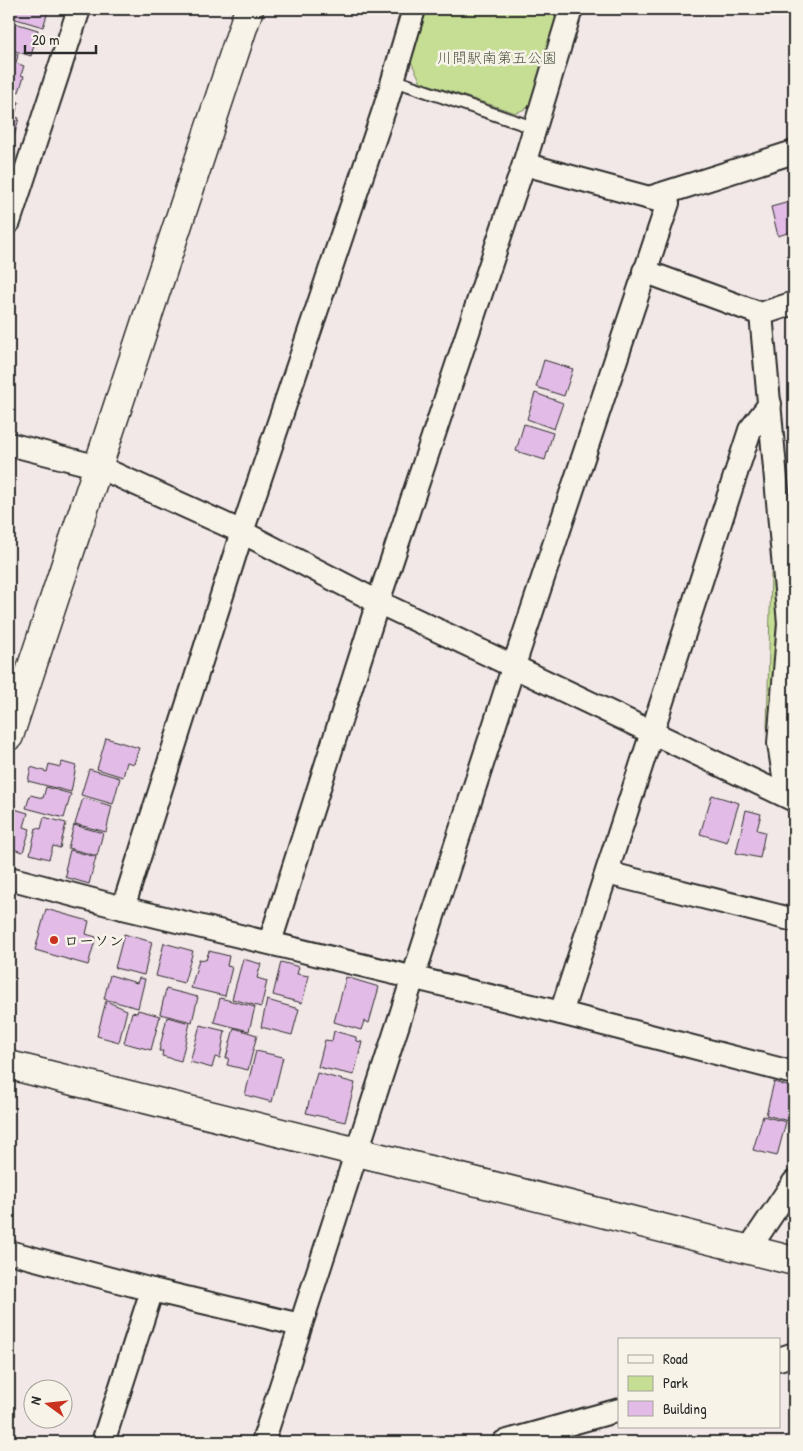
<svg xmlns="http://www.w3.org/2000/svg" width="803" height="1451" font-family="'Patrick Hand','Klee One',sans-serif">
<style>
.green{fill:#c5de94;stroke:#788460}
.building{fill:#e2bce6;stroke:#2b2b2b}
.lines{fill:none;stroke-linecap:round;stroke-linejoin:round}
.lane-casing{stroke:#2b2b2b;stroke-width:15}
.street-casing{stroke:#2b2b2b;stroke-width:26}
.secondary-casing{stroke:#2b2b2b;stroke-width:31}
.lane{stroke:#f7f3e8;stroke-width:11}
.street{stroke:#f7f3e8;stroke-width:22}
.secondary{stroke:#f7f3e8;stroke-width:28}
.poi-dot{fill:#c8321e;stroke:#f7f3e8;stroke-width:2}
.labels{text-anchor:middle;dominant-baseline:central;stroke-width:5;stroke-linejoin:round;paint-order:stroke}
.park-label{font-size:15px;fill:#525845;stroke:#f7f3e8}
.poi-label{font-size:15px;font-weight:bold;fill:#2b2b2b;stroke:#f7f3e8;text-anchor:start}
</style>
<rect width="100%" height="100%" fill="#f3e8e8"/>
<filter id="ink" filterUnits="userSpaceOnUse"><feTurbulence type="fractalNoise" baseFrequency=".02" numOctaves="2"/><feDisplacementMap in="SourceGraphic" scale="10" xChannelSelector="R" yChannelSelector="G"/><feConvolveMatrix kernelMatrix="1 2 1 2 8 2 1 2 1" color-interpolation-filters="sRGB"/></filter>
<g filter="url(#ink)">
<g class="green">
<polygon points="427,9 563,9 533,105 516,113 421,82 411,62"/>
<polygon points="794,548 794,749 767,728 771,573"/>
</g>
<g class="building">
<polygon points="11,9 49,9 43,27 9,17"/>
<polygon points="15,23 38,30 31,56 9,49 9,26 14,27"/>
<polygon points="9,52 18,55 16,63 24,66 21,75 24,76 19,92 9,89"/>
<polygon points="9,91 11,92 9,99 19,102 14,117 19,118 14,137 9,135"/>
<polygon points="793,201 794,231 778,236 771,207"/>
<polygon points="544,360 573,369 564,396 536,387"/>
<polygon points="535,393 563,403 554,429 527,419"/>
<polygon points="524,424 553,433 545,460 516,451"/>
<polygon points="106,738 139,748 134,764 127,762 123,777 97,769"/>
<polygon points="62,762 76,766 71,792 28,781 31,767 47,772 49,764 60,767"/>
<polygon points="89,769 120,778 113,804 81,795"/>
<polygon points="46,787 71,794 64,818 26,808 30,795 43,798"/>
<polygon points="712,795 739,803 727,842 700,834"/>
<polygon points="83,798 112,806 106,832 75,824"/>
<polygon points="11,808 28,813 24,827 30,829 23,852 9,848"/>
<polygon points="746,810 761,814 757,830 765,832 760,858 736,853"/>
<polygon points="44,817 66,823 60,848 53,846 49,859 30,854 36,828 41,829"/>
<polygon points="74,825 103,833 97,856 68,848"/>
<polygon points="70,850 96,857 89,884 65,877 67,871 65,870"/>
<polygon points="46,909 89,921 86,934 96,937 88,965 35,950"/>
<polygon points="124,934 152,942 144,975 115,968"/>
<polygon points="164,943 193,951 184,983 156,976"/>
<polygon points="209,951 229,956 227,966 232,967 225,996 191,988 199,959 206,960"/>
<polygon points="243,959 261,964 257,978 267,981 261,1007 232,999"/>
<polygon points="281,962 299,967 297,974 309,976 302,1003 273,995"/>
<polygon points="110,975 137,983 139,978 145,979 138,1008 104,999"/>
<polygon points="346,977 379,987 369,1023 364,1021 361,1030 334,1022"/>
<polygon points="166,989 198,997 192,1022 160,1014"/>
<polygon points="220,998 255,1007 249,1031 214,1022"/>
<polygon points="267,1000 299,1009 292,1035 261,1027"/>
<polygon points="106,1001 127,1010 119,1042 97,1036"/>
<polygon points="138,1010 160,1016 151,1050 124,1043 132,1012 137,1013"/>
<polygon points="167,1017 190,1023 181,1061 162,1056 163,1051 159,1051"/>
<polygon points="200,1025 225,1031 220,1058 215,1057 212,1068 190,1062"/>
<polygon points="234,1028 257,1035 248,1070 227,1065 229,1058 226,1058"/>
<polygon points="334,1031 356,1037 356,1041 362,1042 354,1075 318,1067 325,1040 332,1041"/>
<polygon points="256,1051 283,1057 272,1102 245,1095"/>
<polygon points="317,1073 355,1083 345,1122 306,1113"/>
<polygon points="774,1082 794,1088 792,1122 766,1115"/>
<polygon points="763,1116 786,1122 777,1156 753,1150"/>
</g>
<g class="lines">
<g class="lane-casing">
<polyline id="lane" points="393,80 535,128"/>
</g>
<g class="street-casing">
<g id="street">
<polyline points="649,198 794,152"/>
<polyline points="9,222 79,9"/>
<polyline points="644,271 761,314 794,303"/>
<polyline points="761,314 789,623 779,743 787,796"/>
<polyline points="9,444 99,467 242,532 378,602 794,800"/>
<polyline points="607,873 794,920"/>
<polyline points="9,878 123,908 561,1013 794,1073"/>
<polyline points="123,908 242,532 386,104 414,9"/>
<polyline points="270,942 378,602 524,164 571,9"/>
<polyline points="561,1013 750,430 770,404"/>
<polyline points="748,1250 794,1182"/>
<polyline points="9,1252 152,1290 300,1325"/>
<polyline points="779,1359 794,1354"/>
<polyline points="103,1442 152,1290"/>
<polyline points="263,1442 514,665 668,203 524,164"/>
<polyline points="504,1442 619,1410"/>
</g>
</g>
<g class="secondary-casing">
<g id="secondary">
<polyline points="9,736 249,9"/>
<polyline points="9,1065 794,1261"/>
</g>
</g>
<use href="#lane" class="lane"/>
<use href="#street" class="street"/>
<use href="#secondary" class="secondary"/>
</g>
</g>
<circle class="poi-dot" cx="54" cy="940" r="5"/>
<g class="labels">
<g class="park-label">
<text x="497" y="57">川間駅南第五公園</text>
</g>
<g class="poi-label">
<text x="64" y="940">ローソン</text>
</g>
</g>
<rect width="803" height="1451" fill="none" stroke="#f7f3e8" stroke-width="30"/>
<rect x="15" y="15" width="773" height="1421" fill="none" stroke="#2b2b2b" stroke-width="2" filter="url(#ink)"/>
<rect x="618" y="1338" width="162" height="90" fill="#f7f3e8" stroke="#a5a39c"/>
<rect x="628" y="1355" width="25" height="8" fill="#f7f3e8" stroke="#a5a39c"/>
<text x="663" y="1364" font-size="15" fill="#2b2b2b">Road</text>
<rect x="628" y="1376" width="25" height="15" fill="#c5de94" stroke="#a5a39c"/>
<text x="663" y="1388" font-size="15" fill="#2b2b2b">Park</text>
<rect x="628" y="1401" width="25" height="15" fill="#e2bce6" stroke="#a5a39c"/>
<text x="663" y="1414" font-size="15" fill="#2b2b2b">Building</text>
<g transform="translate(48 1404) rotate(285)"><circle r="24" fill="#f7f3e8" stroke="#a5a39c"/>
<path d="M0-4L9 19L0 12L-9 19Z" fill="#c8321e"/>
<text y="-8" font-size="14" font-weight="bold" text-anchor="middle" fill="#2b2b2b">N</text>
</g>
<path d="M25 45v8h71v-8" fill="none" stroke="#2b2b2b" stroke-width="2.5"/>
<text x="32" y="45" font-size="15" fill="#2b2b2b" stroke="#f7f3e8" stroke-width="4" paint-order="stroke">20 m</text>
</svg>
